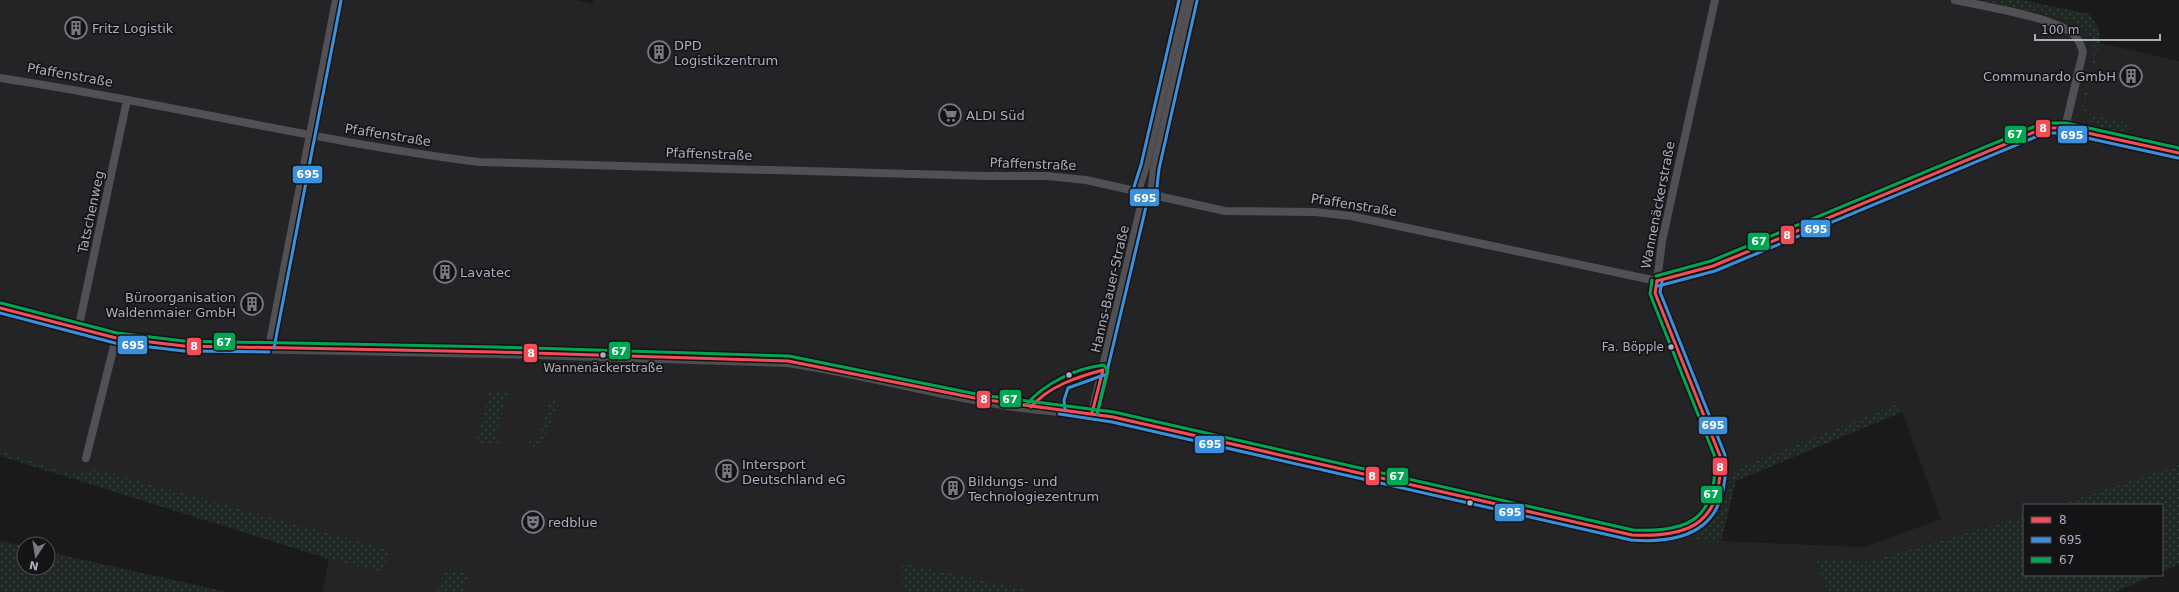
<svg xmlns="http://www.w3.org/2000/svg" width="2179" height="592" font-family="'DejaVu Sans',sans-serif">
<style>
.built{fill:#242427;fill-rule:evenodd}
.grass{fill:url(#grass-dots)}
.lines{fill:none;stroke-linecap:round;stroke-linejoin:round}
.street{stroke:#505055;stroke-width:8}
.secondary{stroke:#4d4e52;stroke-width:12}
.bus-1-casing{stroke:#141417;stroke-width:6}
.bus-2-casing{stroke:#141417;stroke-width:6}
.bus-3-casing{stroke:#141417;stroke-width:6}
.bus-1{stroke:#f44d58;stroke-width:3}
.bus-2{stroke:#3a90db;stroke-width:3}
.bus-3{stroke:#00a651;stroke-width:3}
.bus-dot{fill:#aaadbc;stroke:#141417;stroke-width:1.5}
.labels{text-anchor:middle;dominant-baseline:central;stroke-width:3.5;stroke-linejoin:round;paint-order:stroke}
.bus-label{font-size:12px;fill:#aaadbc;stroke:#141417;text-anchor:end}
.poi-label{font-size:13px;fill:#aaadbc;stroke:#141417;text-anchor:start}
.street-label{font-size:13px;fill:#aaadbc;stroke:#141417}
.line-badge{stroke:#141417;stroke-width:1.5}
.badge-label{font-size:11px;text-anchor:middle;font-weight:bold;fill:#fff}
</style>
<defs>
<pattern id="grass-dots" width="8" height="8" patternUnits="userSpaceOnUse"><rect width="8" height="8" fill="#1f2822"/><path d="M2 2h.1M6 6h.1" fill="none" stroke="#3d4440" stroke-width="1.8" stroke-linecap="round"/></pattern>
</defs>
<rect width="100%" height="100%" fill="#1a1a1a"/>
<path class="built" d="M0 0H576L592 4 594 0H1978L2072 21 2083 26 2093 42 2095 54 2082 106 2085 117 2130 124 2089 114 2085 107 2100 43 2179 61V465L2058 505H2024V516L1866 562 1816 559 1828 592H1036L903 563 902 583 905 592H464L469 572 444 570 440 588 434 592H322L329 559 383 572 390 550 95 469 76 475 0 451ZM1899 403 1941 519 1865 547 1689 540 1722 511 1735 469Z"/>
<g class="grass">
<path d="M1978 0H2023L2089 14 2099 28 2100 43 2085 107 2089 114 2130 124 2128 131C2110 136 2091 129 2082 111 2082 78 2115 41 2072 21Z"/>
<polygon points="490,391 508,392 495,439 500,439 498,444 476,443"/>
<polygon points="551,398 560,401 541,446 529,446 530,441 538,441"/>
<polygon points="1899,403 1902,412 1736,481 1721,542 1688,540 1721,511 1735,469"/>
<polygon points="0,451 76,475 95,469 390,550 383,572 329,559 0,456"/>
<polygon points="2179,465 2179,564 2162,572 2162,505 2058,505"/>
<polygon points="2024,516 2024,575 2154,575 2115,592 1828,592 1816,559 1866,562"/>
<polygon points="0,541 24,546 24,568 48,568 48,552 227,592 0,592"/>
<polygon points="902,563 1036,592 905,592 902,583"/>
<polygon points="444,570 469,572 464,592 434,592 440,588"/>
</g>
<g class="lines">
<g class="street">
<path d="M1955 0C1983 6 2053 17 2073 34 2079 39 2081 45 2083 52L2065 128"/>
<path d="M0 78C161 102 318 142 479 162L985 176H1047L1086 180 1225 211 1315 212 1351 216 1657 281 1662 241 1715 0"/>
<polyline points="1138,191 1146,166 1184,0"/>
<polyline points="1151,194 1154,168 1192,0"/>
<polyline points="78,330 127,100"/>
<polyline points="269,347 336,0"/>
<polyline points="1092,413 1144,193"/>
<polyline points="86,458 116,338"/>
</g>
<path class="secondary" d="M0 308 116 338 184 346 496 352 788 361C862 372 934 393 1008 404 1043 410 1078 410 1113 417L1632 535C1689 542 1728 517 1720 456L1657 298 1655 293 1657 281 1713 266 2044 128H2065L2179 153"/>
<g class="bus-1-casing">
<g id="bus-1">
<polyline points="1657,281 1713,266 2044,128 2065,128 2179,153"/>
<path d="M0 308 116 338 184 346 496 352 788 361 980 399 1113 417 1632 535C1693 538 1723 521 1720 456L1655 293 1657 281"/>
<path d="M1031 407C1049 386 1077 377 1103 370L1092 413"/>
</g>
</g>
<g class="bus-2-casing">
<g id="bus-2">
<polyline points="1179,0 1141,165 1133,190 1136,196 1150,199 1156,195 1159,169 1197,1"/>
<polyline points="1658,286 1715,271 2045,133 2064,133 2178,158"/>
<polyline points="0,313 115,343 184,351 269,352"/>
<polyline points="274,348 341,1"/>
<polyline points="1065,409 1064,400 1068,388 1104,375"/>
<path d="M1059 414 1112 422 1631 540C1694 545 1730 522 1725 455L1660 292 1662 282"/>
<polyline points="1097,414 1149,194"/>
</g>
</g>
<g class="bus-3-casing">
<g id="bus-3">
<polyline points="1656,276 1711,261 2043,123 2066,123 2179,148"/>
<path d="M1 303 117 333 184 341 496 347 789 356 981 395 1114 412 1633 530C1690 533 1717 518 1715 457L1650 294 1652 280"/>
<path d="M1027 404C1045 383 1076 368 1104 365L1108 371 1097 414"/>
</g>
</g>
<use href="#bus-1" class="bus-1"/>
<use href="#bus-2" class="bus-2"/>
<use href="#bus-3" class="bus-3"/>
</g>
<defs>
<g id="building-ring" transform="scale(1.15)"><circle r="9.5" fill="#141417" stroke="#787a83" stroke-width="1.5"/><path d="M-4-6H4V6H1V3H-1V6H-4ZM-2.5-4.3h1.7v1.8h-1.7ZM.8-4.3h1.7v1.8H.8ZM-2.5-1h1.7V.8h-1.7ZM.8-1h1.7V.8H.8Z" fill="#787a83"/></g>
<g id="supermarket-ring" transform="scale(1.15)"><circle r="9.5" fill="#141417" stroke="#787a83" stroke-width="1.5"/><path d="M-6-5.5h2.5l.6 2H6L4.5 2H-2.5L-4.4-4H-6ZM-1.5 3.2a1.3 1.3 0 1 0 .1 0ZM3 3.2a1.3 1.3 0 1 0 .1 0Z" fill="#787a83"/></g>
<g id="theatre-ring" transform="scale(1.15)"><circle r="9.5" fill="#141417" stroke="#787a83" stroke-width="1.5"/><path d="M-5-5.5Q0-4 5-5.5V0Q5 5 0 6Q-5 5-5 0ZM-3.3-2.5H-1v1.5H-3.3ZM1-2.5H3.3v1.5H1ZM-2.8 1Q0 5.5 2.8 1Z" fill="#787a83"/></g>
</defs>
<g fill-rule="evenodd">
<use href="#building-ring" x="76" y="28"/>
<use href="#building-ring" x="659" y="52"/>
<use href="#building-ring" x="2131" y="76"/>
<use href="#supermarket-ring" x="950" y="115"/>
<use href="#building-ring" x="445" y="272"/>
<use href="#building-ring" x="252" y="304"/>
<use href="#building-ring" x="727" y="471"/>
<use href="#building-ring" x="953" y="488"/>
<use href="#theatre-ring" x="533" y="522"/>
</g>
<g class="bus-dot">
<circle cx="1671" cy="347" r="3.5"/>
<circle cx="603" cy="355" r="3.5"/>
<circle cx="1069" cy="375" r="3.5"/>
<circle cx="1470" cy="503" r="3.5"/>
</g>
<g class="labels">
<g class="bus-label">
<text x="1664" y="347">Fa. Böpple</text>
<text x="603" y="368" text-anchor="middle">Wannenäckerstraße</text>
</g>
<g class="poi-label">
<text x="92" y="28">Fritz Logistik</text>
<text x="674" y="45">DPD<tspan x="674" dy="15">Logistikzentrum</tspan></text>
<text x="2116" y="76" text-anchor="end">Communardo GmbH</text>
<text x="966" y="115">ALDI Süd</text>
<text x="460" y="272">Lavatec</text>
<text x="236" y="297" text-anchor="end">Büroorganisation<tspan x="236" dy="15">Waldenmaier GmbH</tspan></text>
<text x="742" y="464">Intersport<tspan x="742" dy="15">Deutschland eG</tspan></text>
<text x="968" y="481">Bildungs- und<tspan x="968" dy="15">Technologiezentrum</tspan></text>
<text x="548" y="522">redblue</text>
</g>
<g class="street-label">
<text transform="translate(70 75) rotate(10)">Pfaffenstraße</text>
<text transform="translate(388 135) rotate(9)">Pfaffenstraße</text>
<text transform="translate(709 154) rotate(2)">Pfaffenstraße</text>
<text transform="translate(1033 164) rotate(2)">Pfaffenstraße</text>
<text transform="translate(1354 205) rotate(9)">Pfaffenstraße</text>
<text transform="translate(1658 205) rotate(-79)">Wannenäckerstraße</text>
<text transform="translate(91 212) rotate(-78)">Tatschenweg</text>
<text transform="translate(1110 289) rotate(-77)">Hanns-Bauer-Straße</text>
</g>
</g>
<g class="line-badge">
<rect x="2035" y="119" width="16" height="19" rx="4" fill="#f44d58"/>
<rect x="2004" y="125" width="23" height="19" rx="4" fill="#00a651"/>
<rect x="2057" y="125" width="31" height="19" rx="4" fill="#3a90db"/>
<rect x="292" y="165" width="31" height="19" rx="4" fill="#3a90db"/>
<rect x="1129" y="188" width="31" height="19" rx="4" fill="#3a90db"/>
<rect x="1800" y="219" width="31" height="19" rx="4" fill="#3a90db"/>
<rect x="1780" y="225" width="15" height="20" rx="4" fill="#f44d58"/>
<rect x="1747" y="232" width="23" height="19" rx="4" fill="#00a651"/>
<rect x="213" y="332" width="23" height="19" rx="4" fill="#00a651"/>
<rect x="117" y="335" width="31" height="20" rx="4" fill="#3a90db"/>
<rect x="186" y="337" width="16" height="19" rx="4" fill="#f44d58"/>
<rect x="608" y="341" width="23" height="19" rx="4" fill="#00a651"/>
<rect x="523" y="343" width="15" height="20" rx="4" fill="#f44d58"/>
<rect x="999" y="389" width="23" height="19" rx="4" fill="#00a651"/>
<rect x="976" y="390" width="15" height="19" rx="4" fill="#f44d58"/>
<rect x="1698" y="416" width="30" height="19" rx="4" fill="#3a90db"/>
<rect x="1194" y="435" width="31" height="19" rx="4" fill="#3a90db"/>
<rect x="1712" y="457" width="16" height="19" rx="4" fill="#f44d58"/>
<rect x="1365" y="466" width="15" height="20" rx="4" fill="#f44d58"/>
<rect x="1386" y="467" width="23" height="19" rx="4" fill="#00a651"/>
<rect x="1700" y="485" width="23" height="19" rx="4" fill="#00a651"/>
<rect x="1494" y="503" width="31" height="19" rx="4" fill="#3a90db"/>
</g>
<g class="badge-label">
<text x="2043" y="132">8</text>
<text x="2015" y="138">67</text>
<text x="2072" y="139">695</text>
<text x="308" y="178">695</text>
<text x="1145" y="202">695</text>
<text x="1816" y="233">695</text>
<text x="1787" y="239">8</text>
<text x="1759" y="245">67</text>
<text x="224" y="346">67</text>
<text x="133" y="349">695</text>
<text x="194" y="350">8</text>
<text x="619" y="355">67</text>
<text x="531" y="357">8</text>
<text x="1010" y="403">67</text>
<text x="984" y="403">8</text>
<text x="1713" y="429">695</text>
<text x="1210" y="448">695</text>
<text x="1720" y="471">8</text>
<text x="1372" y="480">8</text>
<text x="1397" y="480">67</text>
<text x="1711" y="498">67</text>
<text x="1510" y="516">695</text>
</g>
<rect x="2023" y="504" width="140" height="72" fill="#141417" stroke="#505159"/>
<rect x="2031" y="517" width="20" height="6" fill="#f44d58" stroke="#505159"/>
<text x="2059" y="524" font-size="12" fill="#aaadbc">8</text>
<rect x="2031" y="537" width="20" height="6" fill="#3a90db" stroke="#505159"/>
<text x="2059" y="544" font-size="12" fill="#aaadbc">695</text>
<rect x="2031" y="557" width="20" height="6" fill="#00a651" stroke="#505159"/>
<text x="2059" y="564" font-size="12" fill="#aaadbc">67</text>
<g transform="translate(36 556) rotate(192)"><circle r="19" fill="#141417" stroke="#505159"/>
<path d="M0-3L7 15L0 10L-7 15Z" fill="#787a83"/>
<text y="-6" font-size="11" font-weight="bold" text-anchor="middle" fill="#aaadbc">N</text>
</g>
<path d="M2035 34v6h125v-6" fill="none" stroke="#aaadbc" stroke-width="2"/>
<text x="2041" y="34" font-size="12" fill="#aaadbc" stroke="#141417" stroke-width="3" paint-order="stroke">100 m</text>
</svg>
